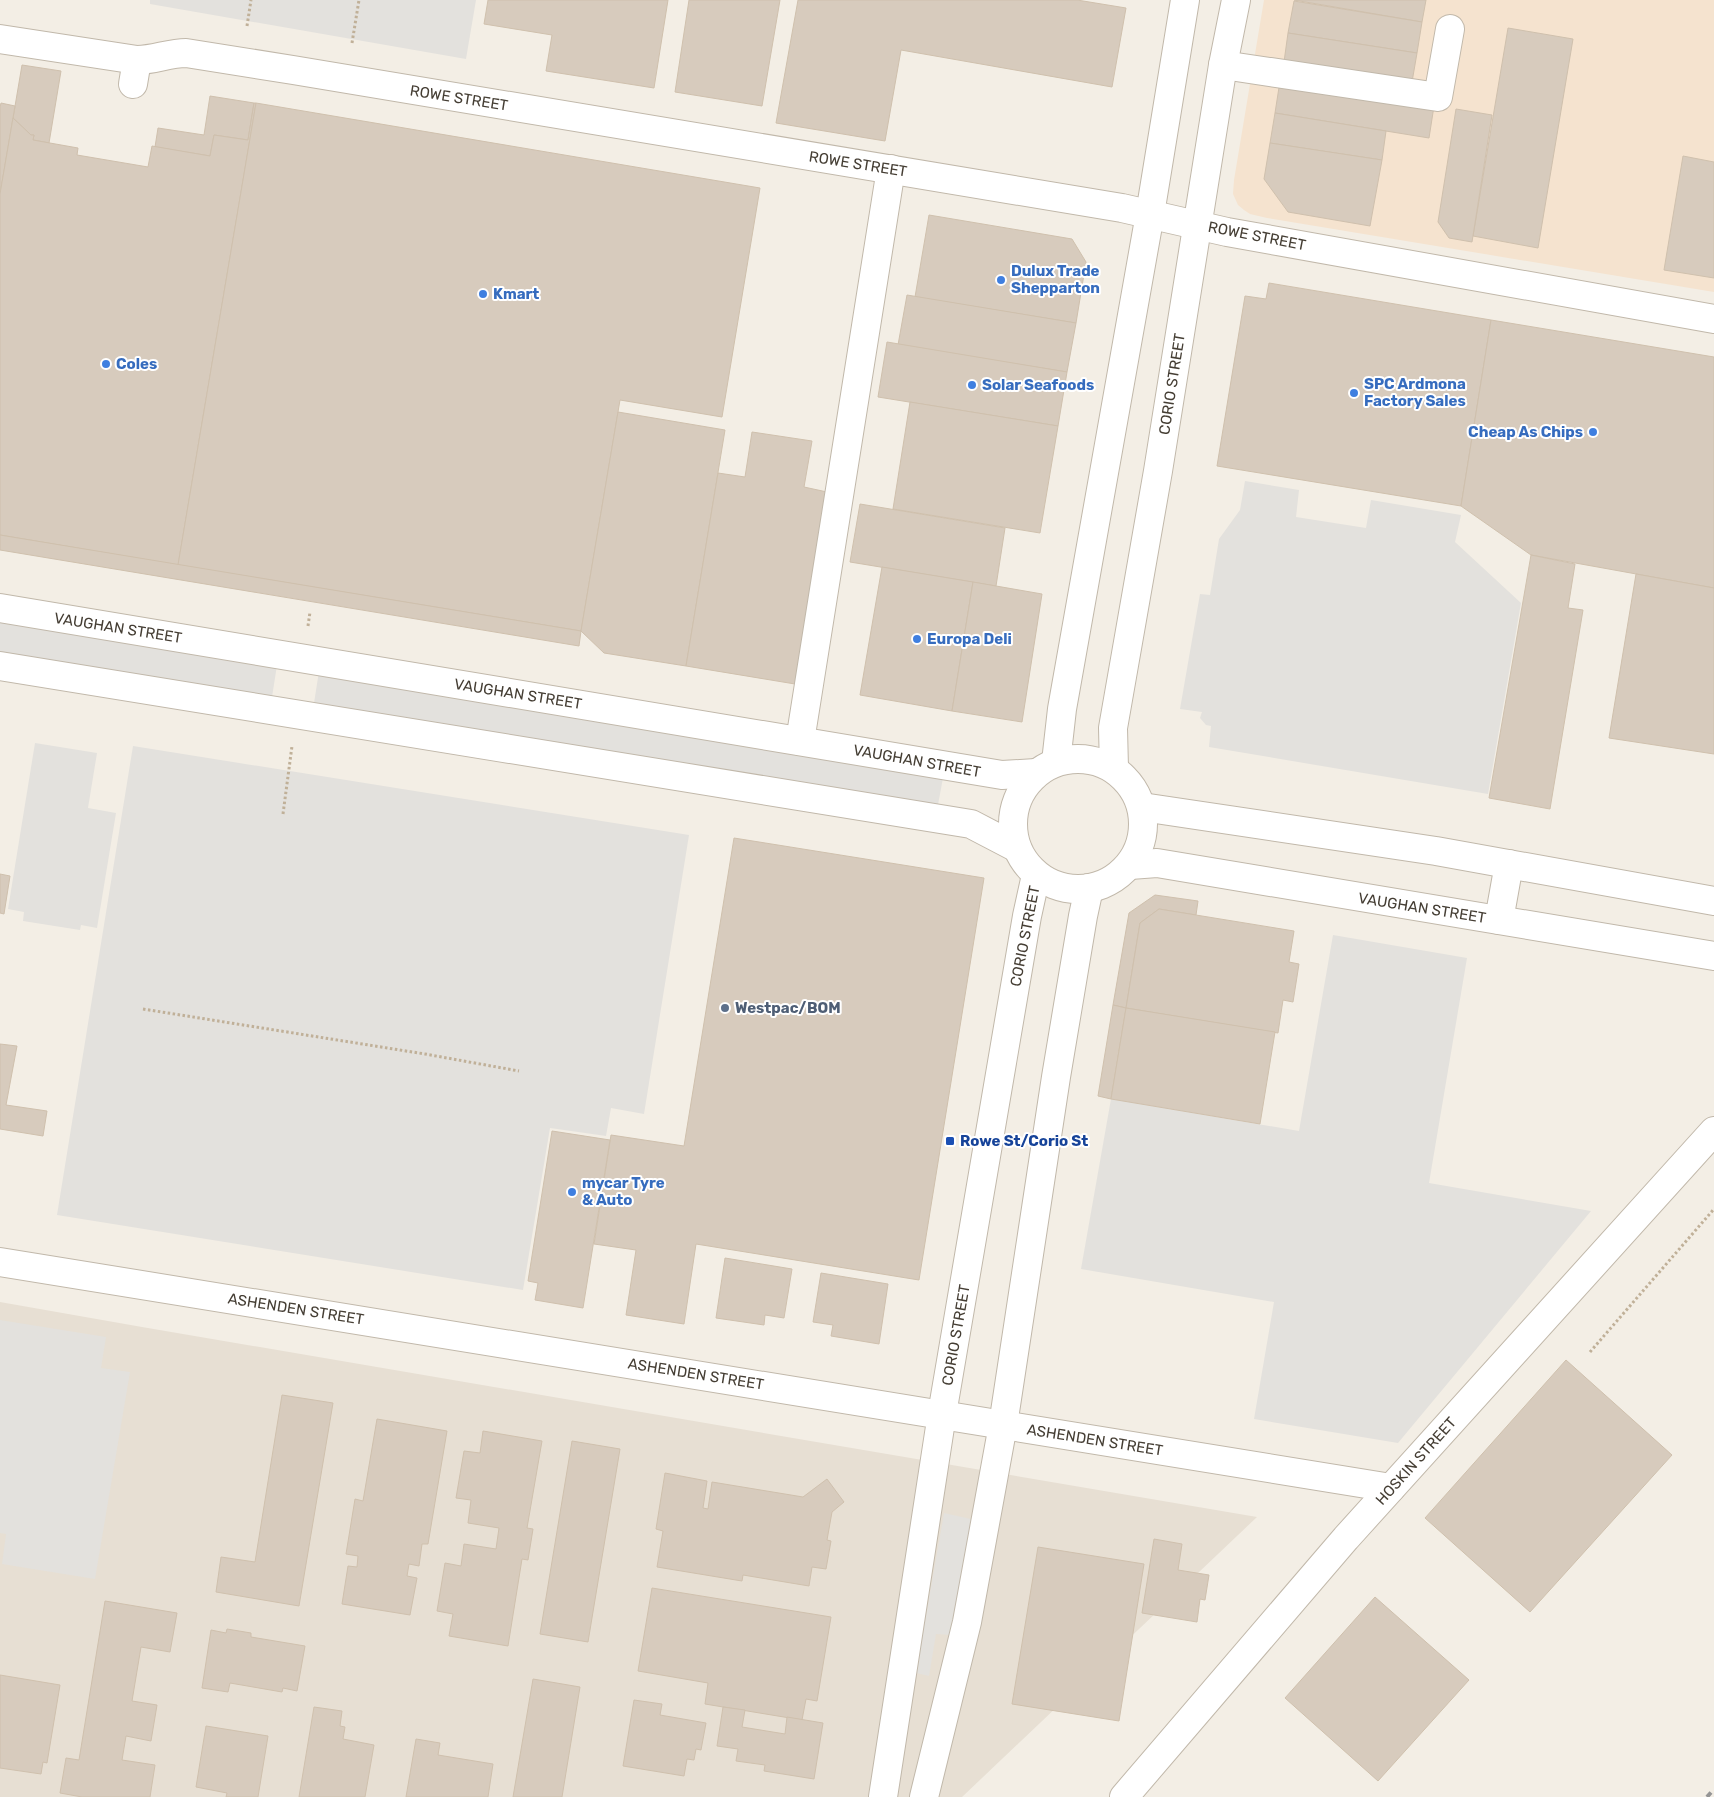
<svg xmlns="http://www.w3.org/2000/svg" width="1714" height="1797" font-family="Rubik,sans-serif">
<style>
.residential{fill:#e7dfd3}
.commercial{fill:#f5e3cf}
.parking{fill:#e3e1dd}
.building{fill:#d7cbbd;stroke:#cfc0ad}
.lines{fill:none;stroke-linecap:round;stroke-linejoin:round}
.minor-casing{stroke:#c1b8aa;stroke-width:30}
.path{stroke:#c0b098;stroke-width:3;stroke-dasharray:2.5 2.5;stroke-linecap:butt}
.minor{stroke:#fff;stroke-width:28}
.rail{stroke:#959595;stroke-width:4;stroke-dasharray:6 6;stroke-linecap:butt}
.shop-dot{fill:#3f7fe0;stroke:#fff;stroke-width:2}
.service-dot{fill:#5c6f8a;stroke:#fff;stroke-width:2}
.transit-dot{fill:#1a4fb4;stroke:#fff;stroke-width:2}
.labels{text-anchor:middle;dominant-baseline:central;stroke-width:4;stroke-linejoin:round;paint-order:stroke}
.street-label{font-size:15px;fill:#453e34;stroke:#fff}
.shop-label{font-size:15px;font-weight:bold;fill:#366cbe;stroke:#fff;text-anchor:start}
.service-label{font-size:15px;font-weight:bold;fill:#4e5e75;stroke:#fff;text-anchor:start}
.transit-label{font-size:15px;font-weight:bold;fill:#164399;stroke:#fff;text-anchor:start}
</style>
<rect width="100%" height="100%" fill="#f3eee5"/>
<polygon class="residential" points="0,1302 142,1327 1257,1517 962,1797 0,1797"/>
<polygon class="commercial" points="1264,0 1714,0 1714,292 1267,218 1250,214 1244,210 1238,205 1233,194 1234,180"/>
<g class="parking">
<polygon points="150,0 476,0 466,59 150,4"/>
<polygon points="1245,481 1299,490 1296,517 1366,528 1371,500 1461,515 1455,542 1521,603 1488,794 1209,747 1211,726 1206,725 1200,718 1202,712 1180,709 1200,594 1210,595 1219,539 1240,510"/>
<polygon points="0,619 277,665 272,697 0,652"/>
<polygon points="319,671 943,778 937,810 314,703"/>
<polygon points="35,743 97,753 88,808 116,813 97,928 81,925 80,930 23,921 24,912 8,909"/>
<polygon points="133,746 689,835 644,1114 611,1108 606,1136 550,1128 523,1290 57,1215"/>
<polygon points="1333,935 1467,958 1429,1183 1591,1211 1398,1443 1254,1419 1274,1302 1081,1269 1111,1099 1299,1131"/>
<polygon points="0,1320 106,1337 101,1368 130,1372 95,1579 2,1564 6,1534 0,1533"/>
<polygon points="944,1513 971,1519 951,1635 936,1634 929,1676 916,1673"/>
</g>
<g class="building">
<polygon points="488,0 668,0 654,88 546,71 552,35 484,24"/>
<polygon points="689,0 780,0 762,106 675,92"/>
<polygon points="798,0 1077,0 1126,8 1112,87 901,50 885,141 776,123"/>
<polygon points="1294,0 1426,0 1422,22"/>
<polygon points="1294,1 1422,22 1417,53 1288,33"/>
<polygon points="1508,28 1573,39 1538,248 1473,236"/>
<polygon points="1288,33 1417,53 1412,82 1284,62"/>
<polygon points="22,65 61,71 49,143 33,140 34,135 31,135 13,118"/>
<polygon points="1280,81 1434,106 1429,138 1275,113"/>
<polygon points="210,96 254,103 248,140 214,135 210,156 155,147 158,128 204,135"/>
<polygon points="1,103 15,106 0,194 0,107"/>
<polygon points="254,103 256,103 178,565 0,535 0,194 13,118 31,135 34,135 33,140 78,148 77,155 148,167 152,146 210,156 214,135 248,140"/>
<polygon points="256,103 760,188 722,417 620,400 581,631 178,565"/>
<polygon points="1456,109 1492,115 1472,242 1449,238 1438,222"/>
<polygon points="1275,113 1386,131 1382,160 1270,143"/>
<polygon points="1270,143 1382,160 1370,226 1288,212 1264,179"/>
<polygon points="1683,156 1714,162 1714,278 1664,270"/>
<polygon points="929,215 1072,239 1086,262 1076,323 915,297"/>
<polygon points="1269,283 1491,320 1461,506 1217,466 1245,296 1266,299"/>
<polygon points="907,295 1076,323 1067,372 898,345"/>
<polygon points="1491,320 1714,357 1714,588 1531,555 1461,506"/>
<polygon points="887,342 1067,372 1058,426 878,397"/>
<polygon points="910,402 1058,426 1040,533 893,509"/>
<polygon points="618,412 725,430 686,666 604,653 581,631"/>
<polygon points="752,432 812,441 804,487 827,492 795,684 686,666 718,473 745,477"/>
<polygon points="860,504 1005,528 996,586 850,562"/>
<polygon points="0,535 581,631 579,646 0,550"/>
<polygon points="1531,555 1575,564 1568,608 1583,610 1550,809 1489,798"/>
<polygon points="882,567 973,582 952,711 860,695"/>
<polygon points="1636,574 1714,588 1714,754 1609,738"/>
<polygon points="973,582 1042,594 1022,722 952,711"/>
<polygon points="734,838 984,878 919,1280 696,1244 684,1324 626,1315 636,1250 594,1244 611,1135 684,1146"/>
<polygon points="0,874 10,876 4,914 0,913"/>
<polygon points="1155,895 1198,901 1196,915 1159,909 1140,923 1126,1008 1113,1005 1129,913"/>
<polygon points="1159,909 1294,931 1289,962 1299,964 1293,1002 1283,1000 1278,1033 1126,1008 1140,923"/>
<polygon points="1113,1005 1126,1008 1111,1099 1098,1096"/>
<polygon points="1126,1008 1275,1032 1260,1124 1111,1099"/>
<polygon points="0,1044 17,1046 6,1105 47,1111 43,1136 0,1129"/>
<polygon points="552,1131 610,1140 583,1308 535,1300 538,1283 528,1281"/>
<polygon points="725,1258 792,1269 784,1318 765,1315 764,1325 716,1318"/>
<polygon points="821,1273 888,1284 879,1344 831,1336 833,1325 813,1322"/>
<polygon points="1566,1360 1672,1455 1530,1612 1425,1518"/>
<polygon points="282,1395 333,1403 299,1606 216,1592 221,1557 255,1562"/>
<polygon points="377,1419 447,1431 428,1544 422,1544 419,1566 409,1564 407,1576 417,1578 410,1615 342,1604 348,1566 357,1567 358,1556 346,1554 355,1499 363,1501"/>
<polygon points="483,1431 542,1441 527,1528 533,1529 528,1560 522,1559 508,1646 449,1636 453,1614 437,1611 445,1563 461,1566 464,1544 496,1549 499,1528 468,1523 471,1500 456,1498 464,1451 480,1453"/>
<polygon points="572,1441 620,1449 588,1642 540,1634"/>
<polygon points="665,1473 707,1481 703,1508 708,1509 712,1482 803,1497 827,1479 844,1502 832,1512 827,1540 831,1541 826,1569 812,1567 809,1586 743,1575 742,1581 657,1567 663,1531 656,1529"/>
<polygon points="1154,1539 1182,1544 1178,1570 1209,1575 1205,1600 1200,1599 1197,1622 1142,1613"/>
<polygon points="1038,1547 1144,1564 1119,1721 1012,1704"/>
<polygon points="652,1588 831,1617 817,1701 806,1699 802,1720 705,1704 708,1683 638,1671"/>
<polygon points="1375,1597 1469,1680 1378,1781 1285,1698"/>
<polygon points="105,1601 177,1613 170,1652 141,1647 132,1701 157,1705 151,1741 126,1736 122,1760 155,1765 150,1797 82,1797 60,1793 66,1758 79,1760"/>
<polygon points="227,1629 251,1633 251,1637 305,1646 297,1691 283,1688 282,1692 230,1683 228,1692 202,1688 211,1630 226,1633"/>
<polygon points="0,1675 60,1685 47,1763 43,1762 41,1774 0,1768"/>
<polygon points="533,1679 580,1687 562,1797 513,1797"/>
<polygon points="634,1700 662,1704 660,1715 706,1723 701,1750 696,1749 694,1760 687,1759 684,1776 623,1766"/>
<polygon points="314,1707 342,1711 340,1726 345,1727 343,1739 374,1745 365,1797 299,1797"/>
<polygon points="723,1707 745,1710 742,1727 785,1734 787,1717 823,1723 814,1779 764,1771 765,1765 736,1761 738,1749 717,1746"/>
<polygon points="206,1726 268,1736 258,1797 226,1797 227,1793 196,1787"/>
<polygon points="416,1739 440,1743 438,1755 493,1764 488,1797 406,1797"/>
</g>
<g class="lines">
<g class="minor-casing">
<g id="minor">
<path d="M0 39 137 60C154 60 169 53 186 53L293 70 1122 208 1227 232 1714 319"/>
<polyline points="1223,65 1438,97 1450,29"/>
<polyline points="133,84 137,60"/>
<polyline points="0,608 1002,775 1036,773"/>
<polyline points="0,666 971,824 1017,848"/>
<polyline points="800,741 891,169"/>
<circle cx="1078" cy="824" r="65"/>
<polyline points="1056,762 1062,709 1150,214 1185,0"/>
<polyline points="1114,768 1113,728 1158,471 1223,65 1236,0"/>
<polyline points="1142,807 1436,851 1714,901"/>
<polyline points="1130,865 1157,863 1714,956"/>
<polyline points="1499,920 1509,864"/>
<polyline points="0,1262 1391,1488"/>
<polyline points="883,1797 942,1414 1027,916 1036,875"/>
<polyline points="924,1797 967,1622 1003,1425 1056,1077 1083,916 1089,888"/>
<polyline points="1124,1797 1346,1538 1714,1131"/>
</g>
</g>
<g class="path">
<polyline points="247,26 251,0"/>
<polyline points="352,43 359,0"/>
<polyline points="308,626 310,612"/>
<polyline points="283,814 292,746"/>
<polyline points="143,1009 425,1054 519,1071"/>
<polyline points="1590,1352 1714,1209"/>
</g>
<use href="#minor" class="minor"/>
<polyline class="rail" points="1707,1797 1714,1789"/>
</g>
<g class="shop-dot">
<circle cx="1001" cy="280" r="5"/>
<circle cx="483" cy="294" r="5"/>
<circle cx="106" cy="364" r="5"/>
<circle cx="972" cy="385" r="5"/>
<circle cx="1354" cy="393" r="5"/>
<circle cx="1593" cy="432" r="5"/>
<circle cx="917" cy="639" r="5"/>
<circle cx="572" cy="1192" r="5"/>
</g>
<circle class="service-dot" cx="725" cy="1008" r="5"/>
<rect class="transit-dot" x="945" y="1136" width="10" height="10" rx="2.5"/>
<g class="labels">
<g class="street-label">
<text transform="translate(459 98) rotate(9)">ROWE STREET</text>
<text transform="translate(858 164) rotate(9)">ROWE STREET</text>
<text transform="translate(1257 236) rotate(11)">ROWE STREET</text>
<text transform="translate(1172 384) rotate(-81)">CORIO STREET</text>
<text transform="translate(118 628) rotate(9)">VAUGHAN STREET</text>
<text transform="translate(518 694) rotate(9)">VAUGHAN STREET</text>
<text transform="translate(917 761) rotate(10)">VAUGHAN STREET</text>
<text transform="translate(1422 908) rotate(9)">VAUGHAN STREET</text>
<text transform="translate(1025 936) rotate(-79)">CORIO STREET</text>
<text transform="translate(296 1309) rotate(9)">ASHENDEN STREET</text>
<text transform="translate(956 1335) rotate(-80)">CORIO STREET</text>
<text transform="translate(696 1374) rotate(9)">ASHENDEN STREET</text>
<text transform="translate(1095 1440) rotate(9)">ASHENDEN STREET</text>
<text transform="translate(1416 1461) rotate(-48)">HOSKIN STREET</text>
</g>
<g class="shop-label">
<text x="1011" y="271">Dulux Trade<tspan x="1011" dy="17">Shepparton</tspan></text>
<text x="493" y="294">Kmart</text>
<text x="116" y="364">Coles</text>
<text x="1364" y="384">SPC Ardmona<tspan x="1364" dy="17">Factory Sales</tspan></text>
<text x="982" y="385">Solar Seafoods</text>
<text x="1583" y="432" text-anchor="end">Cheap As Chips</text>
<text x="927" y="639">Europa Deli</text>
<text x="582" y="1183">mycar Tyre<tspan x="582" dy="17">&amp; Auto</tspan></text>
</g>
<g class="service-label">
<text x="735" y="1008">Westpac/BOM</text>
</g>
<g class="transit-label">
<text x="960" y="1141">Rowe St/Corio St</text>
</g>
</g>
</svg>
